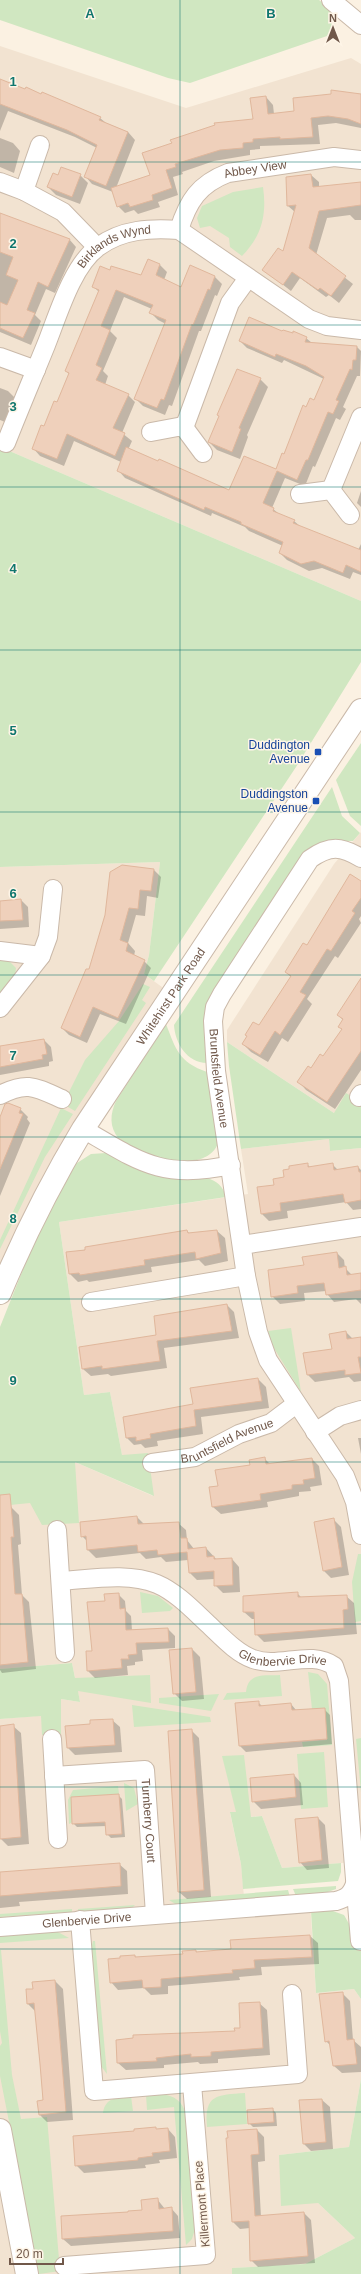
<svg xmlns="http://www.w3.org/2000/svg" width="361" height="2274" font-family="Helvetica,sans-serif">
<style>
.residential{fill:#f2e3d1}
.green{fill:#d0e7c1}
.shadow{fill:#0003}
.building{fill:#efd0bb;stroke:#e0b79c}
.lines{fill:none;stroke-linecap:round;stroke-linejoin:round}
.minor-casing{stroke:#cab9a9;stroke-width:20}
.tertiary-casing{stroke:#cab9a9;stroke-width:24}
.minor{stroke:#fff;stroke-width:18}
.tertiary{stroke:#fff;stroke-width:22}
.grid{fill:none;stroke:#0f766e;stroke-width:1;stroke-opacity:0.55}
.transit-dot{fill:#1a4fb4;stroke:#fef5e7;stroke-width:1.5}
.labels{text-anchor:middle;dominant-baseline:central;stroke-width:3;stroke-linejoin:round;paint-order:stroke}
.street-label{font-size:12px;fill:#70584a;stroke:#fef5e7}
.transit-label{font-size:12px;fill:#164399;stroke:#fef5e7;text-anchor:end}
.grid-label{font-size:13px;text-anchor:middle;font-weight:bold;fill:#0f766e;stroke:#fef5e7;stroke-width:3;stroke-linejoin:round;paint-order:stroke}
</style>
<rect width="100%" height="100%" fill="#fbf1e2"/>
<g class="residential">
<polygon points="0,46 186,108 351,58 361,64 361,601 0,447"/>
<polygon points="361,832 361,1102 334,1113 227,1042 227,1030 334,864"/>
<polygon points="160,862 149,955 144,974 173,995 0,1293 0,867"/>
<polygon points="329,1139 330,1151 361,1148 361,1941 354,1862 282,1868 262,1816 248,1817 230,1813 241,1864 245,1908 310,1903 316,1993 354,1989 361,1999 361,2079 349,2147 279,2155 318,2203 355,2238 305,2264 232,2268 232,2274 0,2274 0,1719 60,1714 61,1699 80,1702 72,1663 0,1669 0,1506 75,1462 153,1496 122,1455 110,1392 84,1395 59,1222 248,1194 241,1149"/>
</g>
<g class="green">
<polygon points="0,0 319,0 328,7 336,21 327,36 190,83 168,78 0,20"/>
<path d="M263 187C267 214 262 236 242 256L230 247 229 238 210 226 200 228 197 218 202 206 233 192Z"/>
<polygon points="0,447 361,601 361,662 296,767 154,981 144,974 149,955 160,862 0,867"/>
<polygon points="361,743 361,826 350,816 336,780"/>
<path d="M332 787 342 816 360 833 353 841H329L205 1021 207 1063C187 1063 175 1043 174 1025Z"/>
<polygon points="0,958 9,961 16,968 15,976 0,997"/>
<polygon points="143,984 150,987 142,1000 146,1003 75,1111 63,1104 85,1060 119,1021"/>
<path d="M166 1024C176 1050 179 1062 207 1072L218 1143C207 1176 135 1159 119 1139 109 1127 110 1114 116 1101Z"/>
<polygon points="227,1042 334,1113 346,1093 361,1102 361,1148 330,1151 329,1139 241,1149 229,1066"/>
<polygon points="61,1108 73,1114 45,1157 0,1249 0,1240"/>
<path d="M106 1153 142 1171 157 1175 207 1178C217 1181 223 1186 226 1197L59 1222 84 1395 110 1392 122 1455 148 1453 154 1496 75 1462 79 1523 42 1525 30 1503 0 1506V1327L30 1252 60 1189 74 1165 91 1154Z"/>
<polygon points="291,1328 301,1392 272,1345 268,1331"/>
<polygon points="358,1554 361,1554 361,1621 355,1622 352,1582"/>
<polygon points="140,1592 158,1596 173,1608 170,1611 142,1613"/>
<polygon points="72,1663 75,1678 150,1675 151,1703 78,1691 80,1702 61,1699 61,1734 42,1735 41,1716 0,1719 0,1669"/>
<polygon points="308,1672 318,1674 327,1684 332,1745 303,1747 302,1742 327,1740 325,1708 312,1709"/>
<path d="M280 1675 282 1696 223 1700 227 1693 246 1692C248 1672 264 1676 280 1675Z"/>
<polygon points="219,1694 211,1711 159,1703 159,1698"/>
<polygon points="132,1705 210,1717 211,1722 134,1727"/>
<polygon points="361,1738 361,1792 356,1739"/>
<polygon points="324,1752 328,1807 301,1809 297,1754"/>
<polygon points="244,1755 251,1817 262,1816 282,1868 341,1863 341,1872 338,1881 243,1889 241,1864 230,1812 236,1812 222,1756"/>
<polygon points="124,1783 134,1788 138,1804 126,1811"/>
<polygon points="118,1786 119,1794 69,1824 68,1800 73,1790"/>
<polygon points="336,1886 336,1889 322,1894 296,1896 293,1889"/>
<polygon points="288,1890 290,1897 177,1905 169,1900"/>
<polygon points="135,1905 131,1909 78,1912 78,1909"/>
<polygon points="72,1909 72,1912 0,1917 0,1914"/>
<polygon points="330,1910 344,1915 361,1945 361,1999 354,1989 316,1993 311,1911"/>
<polygon points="56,1931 69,1938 0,1943 0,1935"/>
<polygon points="93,1941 95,1941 107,2074 101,2066 91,1949"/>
<polygon points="0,1950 1,1950 12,2075 21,2119 47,2117 60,2271 39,2274 0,2076 0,2046 2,2043 0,2031"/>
<polygon points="361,2079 361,2274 232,2274 232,2268 305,2264 355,2238 318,2203 281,2206 279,2155 349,2147"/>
<path d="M245 2093 247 2124 207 2127C204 2094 217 2095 245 2093Z"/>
<path d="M162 2094C175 2096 182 2101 186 2114L195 2229 192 2239 186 2245 174 2107 147 2110 146 2095Z"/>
<path d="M131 2096 133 2111 103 2113C105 2097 118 2098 131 2096Z"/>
</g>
<g class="shadow">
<polygon points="0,80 100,118 106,123 128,132 135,140 116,188 151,176 254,120 266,97 273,105 274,114 295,112 361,95 361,128 336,123 318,125 320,144 260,146 260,149 250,150 250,155 214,161 182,172 183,174 173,177 178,195 158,202 160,207 138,214 134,210 125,213 118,206 113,192 92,184 85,176 97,148 75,137 8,111 0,131"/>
<polygon points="0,138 13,143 20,151 14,173 0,167"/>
<polygon points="80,175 88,183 80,204 56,195 48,187 58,177"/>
<polygon points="311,175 319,182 319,188 361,183 361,220 355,220 350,215 327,218 316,255 353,284 339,303 329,295 326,297 300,278 291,291 264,270 284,253 295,212 288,206"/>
<polygon points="0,214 69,239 76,247 55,293 46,289 35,315 41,321 31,345 0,332"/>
<polygon points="160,265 167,272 164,280 181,288 190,267 215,277 222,284 217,296 215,295 201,331 199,331 172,406 169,405 165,415 143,406 136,399 166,324 158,320 151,313 152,309 124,297 110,331 117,338 103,371 108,376 105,385 128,395 135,402 122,433 132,441 128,450 229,491 276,470 306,408 315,401 324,379 284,360 282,363 247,348 240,341 283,333 306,338 312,343 357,347 361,351 360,376 357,376 343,407 346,409 340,420 336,418 315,467 313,466 305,486 285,478 272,508 279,514 294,521 301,527 358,550 361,544 361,575 353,572 350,579 322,568 309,571 287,560 280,553 283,546 249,531 245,527 212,513 211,516 125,478 118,470 121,462 74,441 64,466 40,456 33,448 57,403 69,374 66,371 99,292 93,286 110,271 142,277"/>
<polygon points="260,379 268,387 247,435 248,437 240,459 217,450 209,442"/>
<polygon points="0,388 8,391 15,398 5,422 0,420"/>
<polygon points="361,491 361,507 357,503"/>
<polygon points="154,870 161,877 158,898 147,896 145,916 136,915 128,943 135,951 134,956 144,961 151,968 126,1024 100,1014 87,1043 69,1035 62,1028 90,970 106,915"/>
<polygon points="361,882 361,916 359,919 361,923 338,958 335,956 307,999 312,1004 288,1042 282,1038 268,1062 251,1052 243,1044 260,1027 291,977 286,972"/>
<polygon points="21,900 28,907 29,927 0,929 0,902"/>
<polygon points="361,982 361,1070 335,1109 306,1090 299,1082 324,1058 342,1030 340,1027 344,1021 338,1015"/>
<polygon points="44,1040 51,1047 53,1061 49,1062 49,1066 0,1075 0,1047"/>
<polygon points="20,1109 28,1117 27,1119 30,1123 0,1196 0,1120"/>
<polygon points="307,1164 311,1168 332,1164 338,1170 358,1167 361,1170 361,1209 353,1210 346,1202 287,1211 288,1218 269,1221 262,1214 275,1186"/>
<polygon points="187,1231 190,1234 217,1231 225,1238 228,1261 205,1266 199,1260 151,1267 152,1272 89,1282 87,1280 78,1282 70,1274 67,1253"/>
<polygon points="337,1253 344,1260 345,1268 352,1275 361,1274 361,1304 356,1299 334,1302 327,1294 326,1291 304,1293 305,1301 280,1304 272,1296 305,1266"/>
<polygon points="227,1305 234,1312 239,1338 164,1348 167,1368 111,1376 108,1374 91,1376 83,1369"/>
<polygon points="346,1332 353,1339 361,1338 361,1381 354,1382 349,1377 315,1382 308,1375 333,1350"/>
<polygon points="258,1379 266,1387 269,1408 201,1417 203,1434 157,1441 158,1446 145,1448 141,1444 134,1445 127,1438 194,1404"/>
<polygon points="358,1438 361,1438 361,1454"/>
<polygon points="264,1458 270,1464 312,1459 319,1466 322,1485 310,1487 311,1491 299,1492 299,1496 267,1502 268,1507 221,1514 213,1507 219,1487"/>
<polygon points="11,1507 19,1515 21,1544 18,1545 22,1595 29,1602 36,1669 2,1673 0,1670 0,1508"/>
<polygon points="137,1517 144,1524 178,1523 186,1530 187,1540 194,1549 206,1548 217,1560 232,1559 239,1567 240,1592 223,1593 215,1585 215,1579 197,1580 190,1573 188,1560 166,1562 161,1557 146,1559 140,1553 96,1558 88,1550 87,1541 82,1536"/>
<polygon points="333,1519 341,1527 349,1575 331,1578 323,1570"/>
<polygon points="297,1593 302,1598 346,1596 354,1603 357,1634 264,1642 256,1634 255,1619 252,1619 244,1612"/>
<polygon points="118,1594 125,1601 126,1611 131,1616 132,1630 168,1629 175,1636 175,1648 142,1650 143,1661 135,1662 135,1665 127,1666 128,1675 95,1678 88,1671 87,1652 93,1651 106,1601"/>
<polygon points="192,1649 200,1657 204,1699 182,1701 174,1693"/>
<polygon points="258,1702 263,1707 291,1704 296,1710 324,1709 330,1715 332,1744 246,1752 240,1746 236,1703"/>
<polygon points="112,1720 120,1727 122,1752 75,1755 68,1748 91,1725"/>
<polygon points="13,1726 21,1733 29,1844 8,1846 0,1838 0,1727"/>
<polygon points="191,1730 199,1738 211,1897 187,1899 179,1892"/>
<polygon points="294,1775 301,1783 303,1805 261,1809 253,1801"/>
<polygon points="118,1795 122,1799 125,1837 111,1838 107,1834 107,1826 77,1827 73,1823"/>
<polygon points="318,1818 325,1825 329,1868 307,1870 300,1862"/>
<polygon points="119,1864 127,1871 128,1894 19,1902 20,1906 0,1908 0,1877"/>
<polygon points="310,1936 318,1943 319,1964 261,1967 262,1975 239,1977 240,1980 168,1986 168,1994 151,1995 144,1988 118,1990 111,1982 135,1956 137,1958 184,1955 196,1951 198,1953 232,1950"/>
<polygon points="55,1981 63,1989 73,2120 47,2122 40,2115 44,2101 35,2011 28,2004 34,1990"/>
<polygon points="342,1993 350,2001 353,2040 361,2047 361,2072 342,2073 334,2066 331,2046 326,2041"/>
<polygon points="259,2003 267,2010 270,2055 218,2059 218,2063 200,2064 198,2062 164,2065 164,2068 126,2070 118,2063 236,2032 241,2029"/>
<polygon points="322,2100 330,2107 333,2149 311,2151 304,2144"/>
<polygon points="272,2109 276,2113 277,2126 253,2127 249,2123"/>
<polygon points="168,2129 175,2137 177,2158 159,2160 160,2163 145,2165 146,2168 84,2173 76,2165"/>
<polygon points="257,2130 264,2137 265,2161 258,2162 261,2217 304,2213 311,2220 315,2263 258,2267 251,2260 250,2228 240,2229 233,2222"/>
<polygon points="157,2199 165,2209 171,2208 178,2216 180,2238 71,2246 63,2239 129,2213 143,2211"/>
</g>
<g class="building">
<polygon points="0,79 25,89 26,87 41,94 42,92 101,117 99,120 128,132 106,186 84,177 97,145 67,130 0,104"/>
<polygon points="331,90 361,94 361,124 348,119 328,116 311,118 313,137 280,139 280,137 253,139 253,142 243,143 243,148 220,150 175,164 176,167 166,170 172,188 152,195 153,200 130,207 128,203 117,207 111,188 150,175 142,153 172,143 170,140 215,125 214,123 253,119 250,98 266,96 268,114 294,111 293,98 331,94"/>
<polygon points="61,167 81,174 72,197 47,187 53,173 58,175"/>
<polygon points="311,174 313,187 361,182 361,205 319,211 309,248 346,276 331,296 320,288 318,290 292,272 283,285 262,270 278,248 283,251 296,205 287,206 286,177"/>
<polygon points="0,213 70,239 48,287 38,282 27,310 35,313 23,338 0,328 0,302 7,305 18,280 6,275 13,257 0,252"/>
<polygon points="148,259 160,264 156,275 181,287 190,265 215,276 210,290 208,289 193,325 192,324 164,400 161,399 157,408 134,399 166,320 149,313 153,305 116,290 101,326 110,330 96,365 102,368 96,380 129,394 113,428 125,433 115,456 67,434 57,459 32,449 41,425 44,426 54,401 57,402 69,373 65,371 99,290 92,287 100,266 110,270 111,266 141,275"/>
<polygon points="249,317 282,331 283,330 293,333 293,331 307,337 305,342 357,346 356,360 353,360 352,370 350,369 336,400 339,401 333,414 328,412 308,460 306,460 297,480 277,471 263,503 274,508 273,511 295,520 293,523 361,550 361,572 346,565 343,573 314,561 301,564 279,553 283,542 241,524 241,522 205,507 204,510 117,471 126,447 158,461 159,459 229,490 244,456 276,469 282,453 284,454 303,405 306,407 310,398 314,400 324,377 306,366 276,354 275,357 239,341"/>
<polygon points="237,369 261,378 239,428 241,429 232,452 208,442 219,416 217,415"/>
<polygon points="122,865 154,869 151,891 140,890 138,909 129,908 120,940 128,943 126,951 145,960 118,1018 93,1007 80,1037 61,1028 86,969 89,969 105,915 110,872"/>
<polygon points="350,874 361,881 361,898 352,911 355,913 331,951 327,949 300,992 306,995 280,1035 275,1031 260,1055 242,1044 247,1036 245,1035 253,1022 259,1025 291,976 285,972 303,943 307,945"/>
<polygon points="21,899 23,920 0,921 0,901"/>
<polygon points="361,978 361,1051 327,1102 297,1082 308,1066 311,1068 320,1054 323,1056 342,1029 338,1027 343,1019 337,1015"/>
<polygon points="44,1039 47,1054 42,1055 43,1059 0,1067 0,1046"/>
<polygon points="8,1103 21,1108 19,1113 23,1114 0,1169 0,1117 5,1104"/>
<polygon points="308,1163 308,1167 333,1163 334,1170 358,1166 359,1172 361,1172 361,1200 345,1203 343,1194 280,1203 281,1211 261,1214 257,1187 274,1185 273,1179 284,1177 283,1170 289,1169 289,1166"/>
<polygon points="187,1230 188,1233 217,1230 221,1253 196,1259 195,1252 144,1260 145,1265 80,1275 79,1273 69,1274 66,1252 85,1250 85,1247"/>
<polygon points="337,1252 339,1268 346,1266 347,1275 361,1273 361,1290 326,1295 324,1283 297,1286 298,1293 271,1297 268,1270 304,1265 302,1257"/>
<polygon points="227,1304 232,1331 157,1341 160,1361 102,1369 102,1366 82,1369 79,1347 156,1335 154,1316"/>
<polygon points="346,1331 347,1339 361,1337 361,1357 358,1357 361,1373 345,1375 345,1370 307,1375 303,1353 332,1349 329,1334"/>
<polygon points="258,1378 262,1401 194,1410 196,1426 150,1434 151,1438 136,1441 136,1437 126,1438 123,1417 193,1404 190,1388"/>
<polygon points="265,1457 266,1464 312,1458 315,1478 303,1480 304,1484 292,1485 292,1489 260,1494 261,1500 212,1507 209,1487 218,1486 215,1470 250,1465 249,1460"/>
<polygon points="10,1494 14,1537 11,1537 15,1594 22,1594 28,1662 0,1665 0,1495"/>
<polygon points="137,1516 138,1524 179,1522 181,1538 187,1538 188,1549 206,1547 207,1557 214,1556 214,1559 232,1558 233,1585 214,1586 214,1571 189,1573 187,1552 158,1555 157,1550 138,1552 137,1545 87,1550 86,1536 81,1537 80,1522"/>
<polygon points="334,1518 342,1567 323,1571 314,1522"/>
<polygon points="298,1592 298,1597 347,1595 348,1609 343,1610 344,1628 255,1635 254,1612 243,1612 243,1596"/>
<polygon points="119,1593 120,1609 125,1608 126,1630 168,1628 169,1642 136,1643 137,1654 128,1655 129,1659 121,1659 122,1668 87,1671 86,1651 92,1651 87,1602 105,1601 104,1594"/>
<polygon points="192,1648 196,1692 173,1694 169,1650"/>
<polygon points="259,1701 259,1706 291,1703 292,1710 325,1708 327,1739 239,1746 235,1703"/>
<polygon points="113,1719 115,1745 67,1748 65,1726 90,1724 90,1720"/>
<polygon points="14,1724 21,1837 0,1839 0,1726"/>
<polygon points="192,1729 204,1890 178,1892 168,1731"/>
<polygon points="294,1774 296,1797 252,1802 250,1778"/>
<polygon points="119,1794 122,1834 106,1835 105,1822 72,1824 71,1797"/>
<polygon points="318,1817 322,1860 299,1863 295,1819"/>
<polygon points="120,1863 121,1886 0,1896 0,1872"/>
<polygon points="310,1935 312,1957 254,1960 255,1968 232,1970 233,1973 161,1979 161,1987 143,1988 142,1980 110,1983 108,1959 120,1958 120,1956 135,1955 135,1957 183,1954 182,1951 196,1950 196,1952 231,1949 230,1940"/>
<polygon points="55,1980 66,2112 39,2115 37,2101 43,2100 40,2064 34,2003 27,2004 26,1989 33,1989 32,1982"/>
<polygon points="343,1992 347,2040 354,2039 357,2064 333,2066 329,2041 325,2042 319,1994"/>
<polygon points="260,2002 263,2048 211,2052 211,2056 191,2057 191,2054 156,2058 157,2061 117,2063 116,2040 133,2038 133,2035 235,2031 234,2028 240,2028 239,2003"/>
<polygon points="322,2099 326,2142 303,2144 299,2100"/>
<polygon points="273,2108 274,2122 248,2124 247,2110"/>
<polygon points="156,2127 156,2129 168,2128 170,2151 152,2153 153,2156 138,2158 138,2160 75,2166 73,2136 134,2131 134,2129"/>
<polygon points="257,2129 259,2154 251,2155 255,2216 304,2212 308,2256 250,2261 249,2221 232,2222 226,2138 228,2138 227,2131"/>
<polygon points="158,2198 159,2209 172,2207 173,2231 62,2239 61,2216 128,2212 128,2211 142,2210 141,2200"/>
</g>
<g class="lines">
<g class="minor-casing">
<g id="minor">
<polyline points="331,0 361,25"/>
<polyline points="0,182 24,191 63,212 97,247"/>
<polyline points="24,191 40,145"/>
<path id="s1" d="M179 230C188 201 199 184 228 173L334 157 361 160"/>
<polyline points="0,357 36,370"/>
<polyline points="184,428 230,303 248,278"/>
<polyline points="151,432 183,426 203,453"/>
<path id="s2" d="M6 443C19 410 33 377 46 345 58 315 72 266 98 247 122 229 151 228 179 230L309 319 327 326 361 330"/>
<polyline points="331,490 361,417"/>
<polyline points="300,494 331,490 350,515"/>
<path id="s3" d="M361 858C341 846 330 845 310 859L222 994 215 1007 213 1021 216 1071 246 1276 258 1332 268 1360 345 1476 355 1502 361 1535"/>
<polyline points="0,951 41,956"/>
<polyline points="0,1008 41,956 48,937 53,889"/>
<path d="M0 1095C27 1081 35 1087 62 1099"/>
<polyline points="359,1097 361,1094"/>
<path d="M83 1129C140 1162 162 1180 231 1165"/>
<polyline points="242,1245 361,1227"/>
<polyline points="91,1302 246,1276"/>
<polyline points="315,1432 340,1416 361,1410"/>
<path id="s4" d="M152 1463 195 1457 239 1434 271 1423 296 1404"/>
<polyline points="57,1530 65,1653"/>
<path id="s5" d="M61 1581C92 1579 128 1572 157 1584 176 1592 193 1610 208 1624 221 1636 236 1653 253 1659 279 1669 310 1649 334 1666L339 1681 360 1941"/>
<polyline points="52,1739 58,1839"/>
<path id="s6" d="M54 1776 145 1770 155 1914"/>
<polyline points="80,1920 94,2091 298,2074 292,1994"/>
<path id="s7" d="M0 1927 336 1901C347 1898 351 1895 355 1884"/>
<polyline points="64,2266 206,2255 192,2084"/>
</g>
</g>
<g class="tertiary-casing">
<g id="tertiary">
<path id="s8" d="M0 1293C24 1236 51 1182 83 1129L361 710"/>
<polyline points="0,2130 27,2274"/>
</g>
</g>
<use href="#minor" class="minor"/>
<use href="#tertiary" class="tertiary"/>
</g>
<path class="grid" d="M180 0V2274M0 162H361M0 325H361M0 487H361M0 650H361M0 812H361M0 975H361M0 1137H361M0 1299H361M0 1462H361M0 1624H361M0 1787H361M0 1949H361M0 2112H361"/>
<g class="transit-dot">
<rect x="314" y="748" width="8" height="8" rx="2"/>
<rect x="312" y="797" width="8" height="8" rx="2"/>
</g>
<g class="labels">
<g class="street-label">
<text stroke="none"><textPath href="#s1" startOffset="106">Abbey View</textPath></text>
<text stroke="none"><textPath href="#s2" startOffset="233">Birklands Wynd</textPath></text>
<text stroke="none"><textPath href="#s8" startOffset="343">Whitehirst Park Road</textPath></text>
<text stroke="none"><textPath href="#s3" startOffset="303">Bruntsfield Avenue</textPath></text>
<text stroke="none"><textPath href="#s4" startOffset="79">Bruntsfield Avenue</textPath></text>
<text stroke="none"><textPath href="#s5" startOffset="249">Glenbervie Drive</textPath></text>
<text stroke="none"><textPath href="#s6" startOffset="142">Turnberry Court</textPath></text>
<text stroke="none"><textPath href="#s7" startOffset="87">Glenbervie Drive</textPath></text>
<text transform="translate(202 2204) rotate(-95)">Killermont Place</text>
</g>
<g class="transit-label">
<text x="310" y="745">Duddington<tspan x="310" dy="14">Avenue</tspan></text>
<text x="308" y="794">Duddingston<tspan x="308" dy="14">Avenue</tspan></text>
</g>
</g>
<g class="grid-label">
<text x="90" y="18">A</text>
<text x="271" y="18">B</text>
<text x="13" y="86">1</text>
<text x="13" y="248">2</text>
<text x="13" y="411">3</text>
<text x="13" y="573">4</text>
<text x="13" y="735">5</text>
<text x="13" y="898">6</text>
<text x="13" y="1060">7</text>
<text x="13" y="1223">8</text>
<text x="13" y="1385">9</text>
</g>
<g transform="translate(333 28)" stroke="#fef5e7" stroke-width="3" paint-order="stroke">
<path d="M0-3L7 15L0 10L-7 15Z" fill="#70584a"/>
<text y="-6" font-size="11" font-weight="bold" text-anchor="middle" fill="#70584a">N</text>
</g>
<path d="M10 2258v6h53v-6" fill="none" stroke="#70584a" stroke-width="2"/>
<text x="16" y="2258" font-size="12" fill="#70584a" stroke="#fef5e7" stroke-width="3" paint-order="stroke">20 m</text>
</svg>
